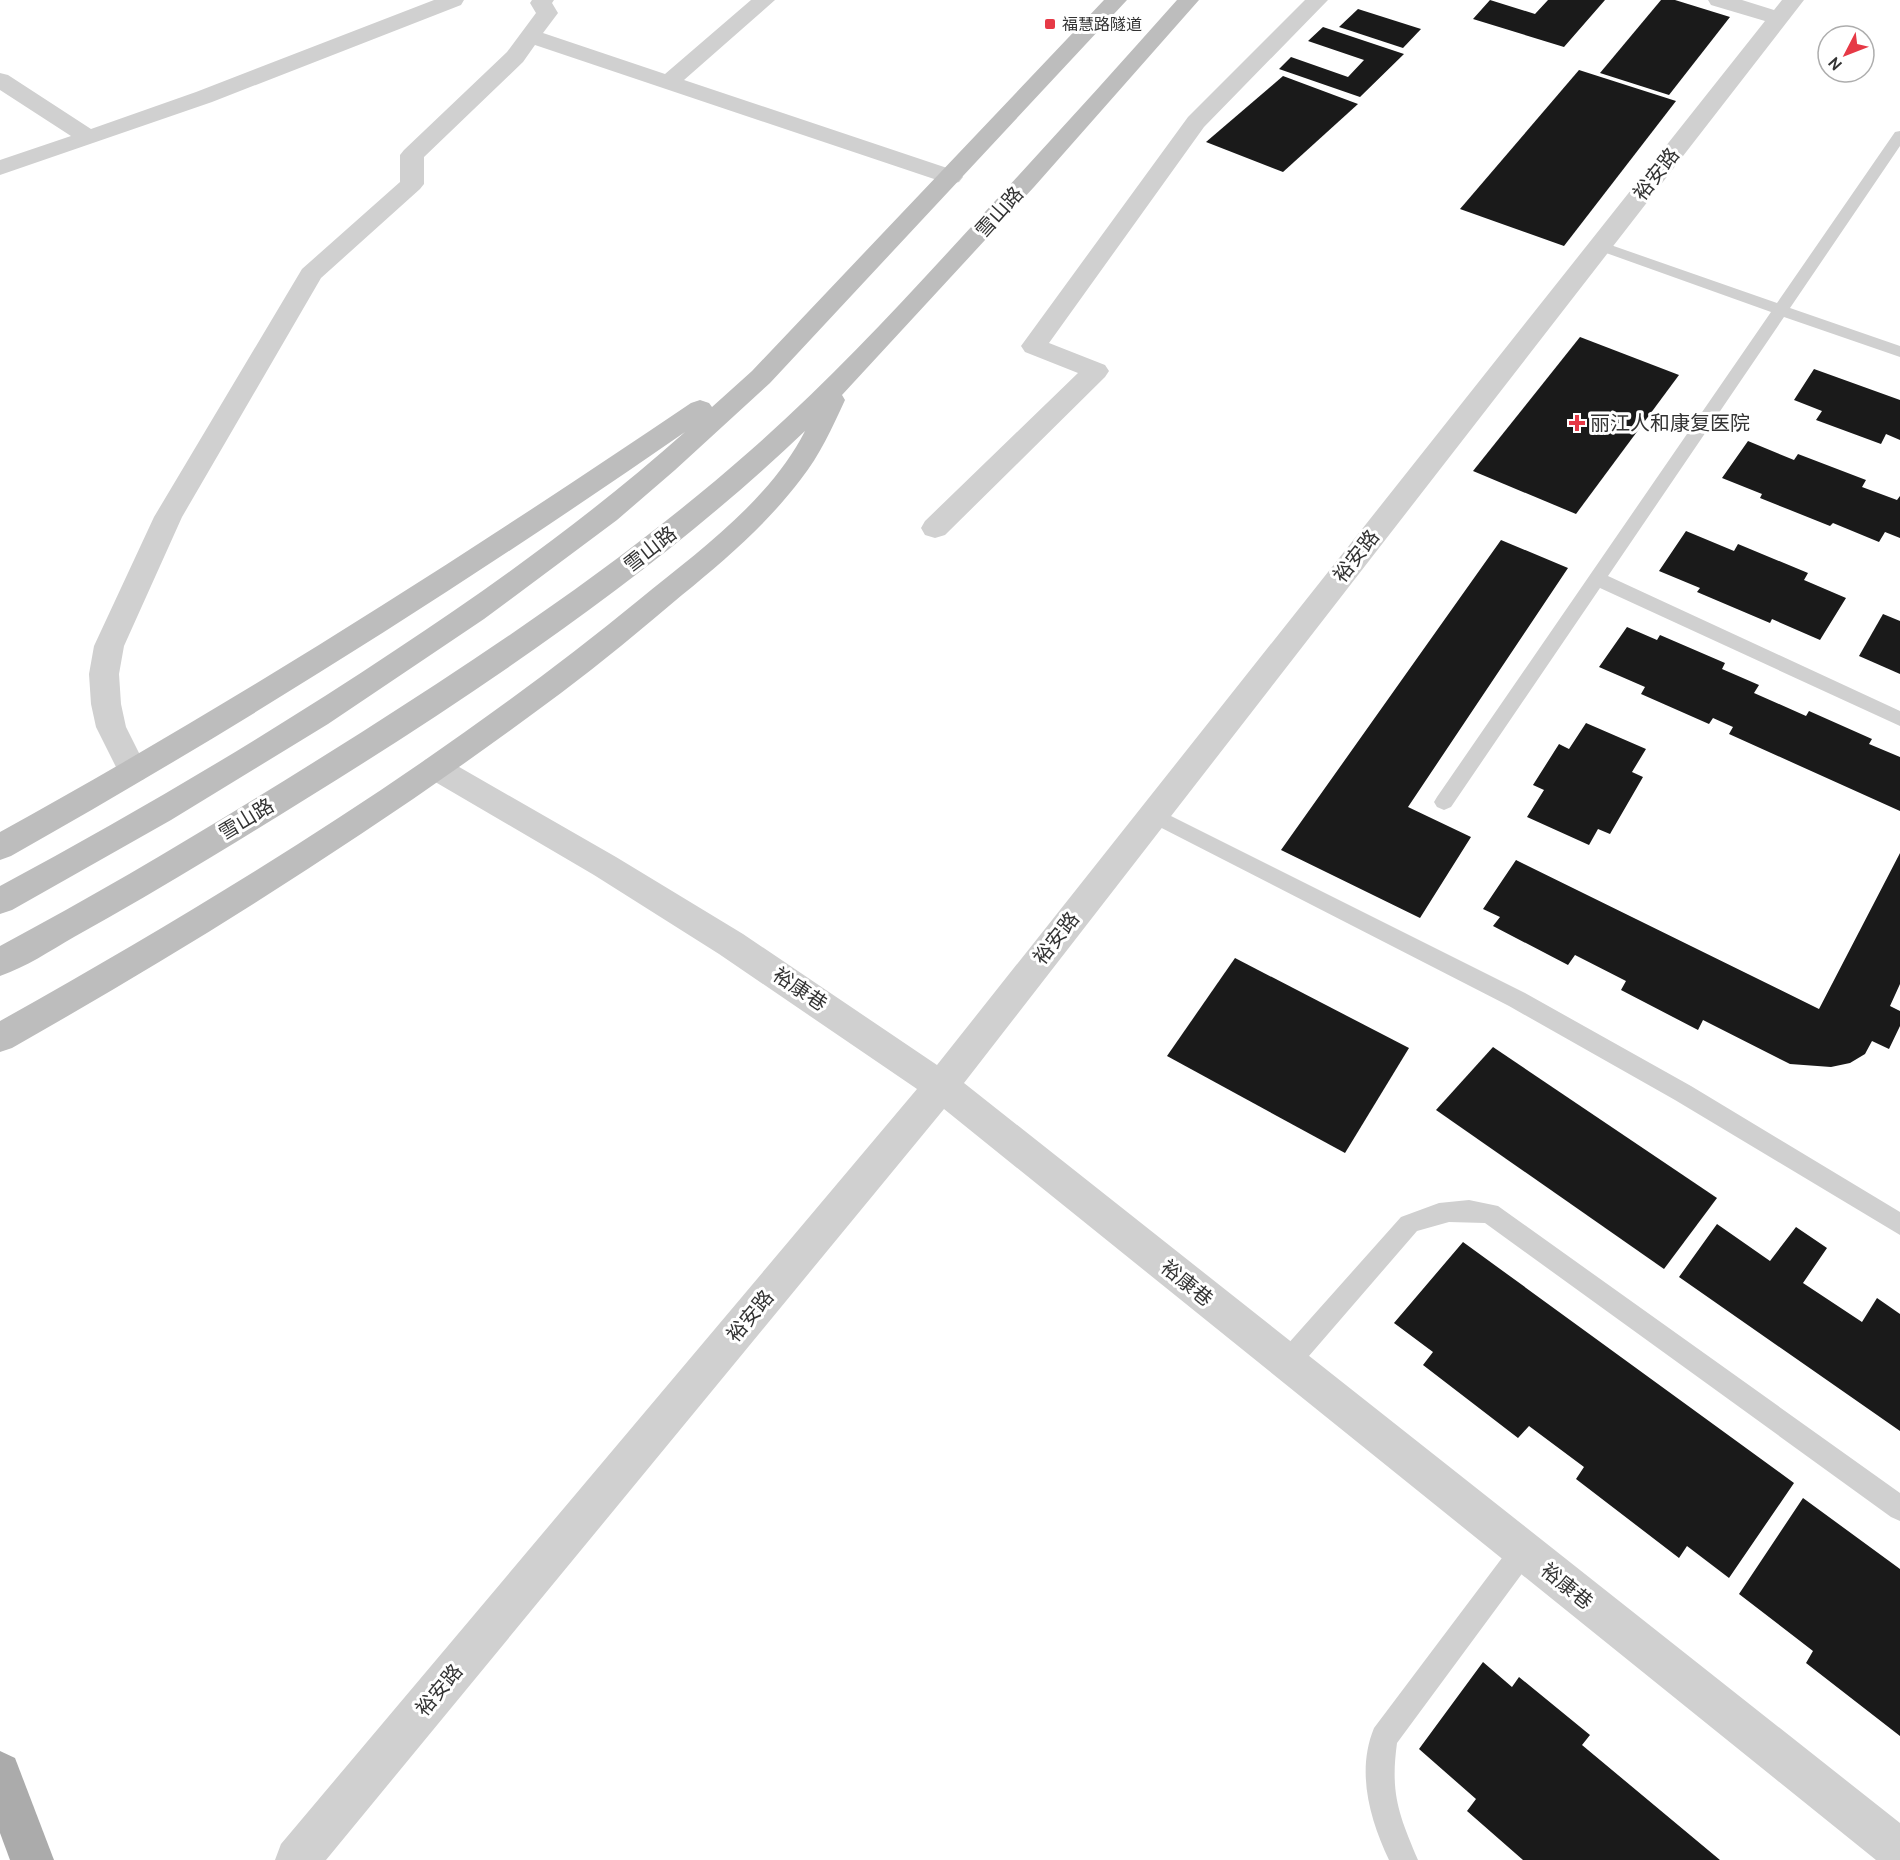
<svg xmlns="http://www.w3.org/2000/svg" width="1900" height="1860" font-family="Cabin,'Noto Sans SC',sans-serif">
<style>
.building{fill:#1a1a1a}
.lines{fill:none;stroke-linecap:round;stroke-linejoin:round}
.service{fill:#d0d0d0;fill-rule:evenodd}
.minor{fill:#d0d0d0;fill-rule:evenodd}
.secondary{fill:#bdbdbd;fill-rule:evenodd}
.primary{fill:#ababab;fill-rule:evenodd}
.poi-dot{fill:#e63946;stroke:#fff;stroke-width:2}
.labels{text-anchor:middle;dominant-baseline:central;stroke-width:6;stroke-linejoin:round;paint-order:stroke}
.far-poi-label{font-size:16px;fill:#333;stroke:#fff;text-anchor:start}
.street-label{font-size:20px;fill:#333;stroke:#fff}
.poi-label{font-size:20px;fill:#333;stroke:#fff;text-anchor:start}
</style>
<rect width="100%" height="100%" fill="#fff"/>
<g class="building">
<polygon points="1490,0 1535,14 1548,0 1605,0 1564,47 1473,19"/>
<polygon points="1661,0 1675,0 1730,17 1669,95 1600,73"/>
<polygon points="1358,9 1421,29 1403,48 1339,27"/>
<polygon points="1323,27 1404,54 1360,97 1279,69 1291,57 1348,77 1364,60 1308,41"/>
<polygon points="1579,70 1676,101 1564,246 1460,209"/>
<polygon points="1283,76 1358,104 1283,172 1206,142"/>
<polygon points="1580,337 1679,375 1576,514 1473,471"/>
<polygon points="1814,369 1900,400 1900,440 1886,434 1881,444 1816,420 1822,411 1794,400"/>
<polygon points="1748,441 1794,460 1798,454 1866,480 1862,487 1897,500 1900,496 1900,538 1885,532 1879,542 1833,523 1830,526 1760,498 1762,494 1722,478"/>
<polygon points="1686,531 1734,551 1738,544 1808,573 1804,580 1846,598 1820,640 1772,619 1770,623 1697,592 1700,588 1659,571"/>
<polygon points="1501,540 1568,568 1408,807 1471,837 1420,918 1281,850"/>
<polygon points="1883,614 1900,621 1900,674 1859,656"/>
<polygon points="1627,627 1657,640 1660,635 1725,663 1722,669 1759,685 1754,693 1806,716 1809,711 1872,739 1869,744 1900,757 1900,811 1729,734 1733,727 1713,718 1709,724 1641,694 1645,687 1599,667"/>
<polygon points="1586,723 1646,749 1632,772 1643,777 1610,834 1598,829 1589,845 1527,817 1544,790 1533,785 1559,744 1569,749"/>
<polygon points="1900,853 1900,984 1890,1006 1900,1011 1900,1026 1889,1049 1872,1041 1865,1054 1850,1063 1831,1067 1790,1064 1703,1020 1698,1030 1621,990 1626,981 1575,955 1568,965 1493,926 1500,917 1483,909 1516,860 1819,1009"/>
<polygon points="1235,958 1409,1048 1345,1153 1167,1056"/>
<polygon points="1493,1047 1717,1198 1664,1269 1436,1110"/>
<polygon points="1717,1224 1770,1261 1796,1227 1827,1248 1803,1283 1862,1322 1877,1298 1900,1314 1900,1431 1679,1277"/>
<polygon points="1463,1242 1794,1483 1729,1578 1687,1546 1679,1558 1576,1479 1584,1467 1529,1426 1518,1438 1423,1365 1433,1352 1394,1323"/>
<polygon points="1803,1498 1900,1569 1900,1736 1806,1663 1813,1651 1739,1594"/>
<polygon points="1483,1662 1512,1687 1519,1677 1590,1735 1582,1745 1720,1860 1523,1860 1467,1811 1476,1799 1419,1749"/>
</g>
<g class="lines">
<g class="service">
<polygon points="1900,131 1900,146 1790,308 1900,346 1900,357 1784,317 1608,576 1900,711 1900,726 1600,588 1451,807 1444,810 1437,807 1434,802 1437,797 1771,312 1595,249 1592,246 1595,243 1605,243 1777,303 1895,132"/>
<polygon points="1153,807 1525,993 1691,1086 1900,1212 1900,1235 1675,1100 1509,1006 1146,820 1143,815 1146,810"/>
<polygon points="1469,1200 1498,1206 1900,1493 1900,1521 1891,1517 1485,1223 1449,1222 1417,1231 1296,1371 1287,1375 1278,1371 1275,1363 1278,1355 1401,1217 1439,1203"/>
<path d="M1523 1538 1532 1542 1536 1551 1532 1560 1397 1743C1390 1794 1399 1815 1418 1860H1389C1370 1820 1356 1772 1374 1728L1514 1542Z"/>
</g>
<g class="minor">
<polygon points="434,0 464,0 461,5 212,102 0,175 0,160 71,136 0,90 0,73 8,75 91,129 196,92"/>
<polygon points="532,0 554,0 552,3 558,13 543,33 665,74 751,0 775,0 684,80 959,172 963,177 959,182 951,184 943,182 535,45 523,62 424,157 424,184 420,189 321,278 182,517 124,646 119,674 121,704 126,727 148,771 144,779 133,783 122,779 96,727 91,704 89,674 94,646 154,517 302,269 400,182 400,155 404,150 507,52 536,13 530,3"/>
<polygon points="1305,0 1328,0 1204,127 1049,343 1105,365 1109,371 1105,377 945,535 935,538 925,535 921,528 925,521 1078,373 1025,352 1021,346 1188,117"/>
<polygon points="1708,0 1742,0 1774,10 1782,0 1804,0 964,1083 1900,1823 1900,1860 1876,1860 944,1109 326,1860 275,1860 281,1844 917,1089 719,954 594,875 425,776 421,768 425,760 436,756 447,760 616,857 743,934 937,1065 1765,21 1711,5"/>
</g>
<g class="secondary">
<path d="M1104 0H1127L770 383 675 470 617 520 484 619 328 724 171 820 12 910 0 914V886C136 813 268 735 397 649 497 583 595 512 685 432 467 583 243 725 11 856L0 860V832C238 701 466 555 691 403L700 400 709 403 712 407 752 371Z"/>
<path d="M1177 0H1199L1034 187 842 395 845 400C832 428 820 455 801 479 767 524 725 560 682 595 642 629 602 662 561 693 386 824 202 940 12 1048L0 1052V1021C223 896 442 761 640 599 699 551 770 500 805 431 632 596 417 732 213 856 167 884 121 911 74 937 50 951 26 967 0 976V946C124 880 243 807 362 732 497 646 631 556 751 450 826 384 894 311 961 238 1034 159 1106 80 1177 0Z"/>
</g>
<polygon class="primary" points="0,1751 15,1758 54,1860 10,1860 0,1833"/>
</g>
<g class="poi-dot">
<rect x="1044" y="18" width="12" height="12" rx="3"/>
<path d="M1574 414h6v6h6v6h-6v6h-6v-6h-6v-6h6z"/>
</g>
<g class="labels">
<g class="far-poi-label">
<text x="1062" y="24">福慧路隧道</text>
</g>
<g class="street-label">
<text transform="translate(1656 174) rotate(-52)">裕安路</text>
<text transform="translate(999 212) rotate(-48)">雪山路</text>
<text transform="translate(650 549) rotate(-38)">雪山路</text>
<text transform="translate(1356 556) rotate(-52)">裕安路</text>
<text transform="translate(246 819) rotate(-31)">雪山路</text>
<text transform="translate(1056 938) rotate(-52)">裕安路</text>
<text transform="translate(800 989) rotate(34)">裕康巷</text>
<text transform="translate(1187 1283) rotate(39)">裕康巷</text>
<text transform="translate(750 1316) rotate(-50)">裕安路</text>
<text transform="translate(1567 1586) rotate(39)">裕康巷</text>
<text transform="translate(439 1690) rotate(-50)">裕安路</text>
</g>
<g class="poi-label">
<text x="1590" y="423">丽江人和康复医院</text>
</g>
</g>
<g transform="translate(1846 54) rotate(228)"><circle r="28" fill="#ffffff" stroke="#adadad" stroke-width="1.5"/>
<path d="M0-4.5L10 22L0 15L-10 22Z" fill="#e63946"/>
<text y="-9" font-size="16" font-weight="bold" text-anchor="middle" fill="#333333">N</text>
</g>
</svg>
